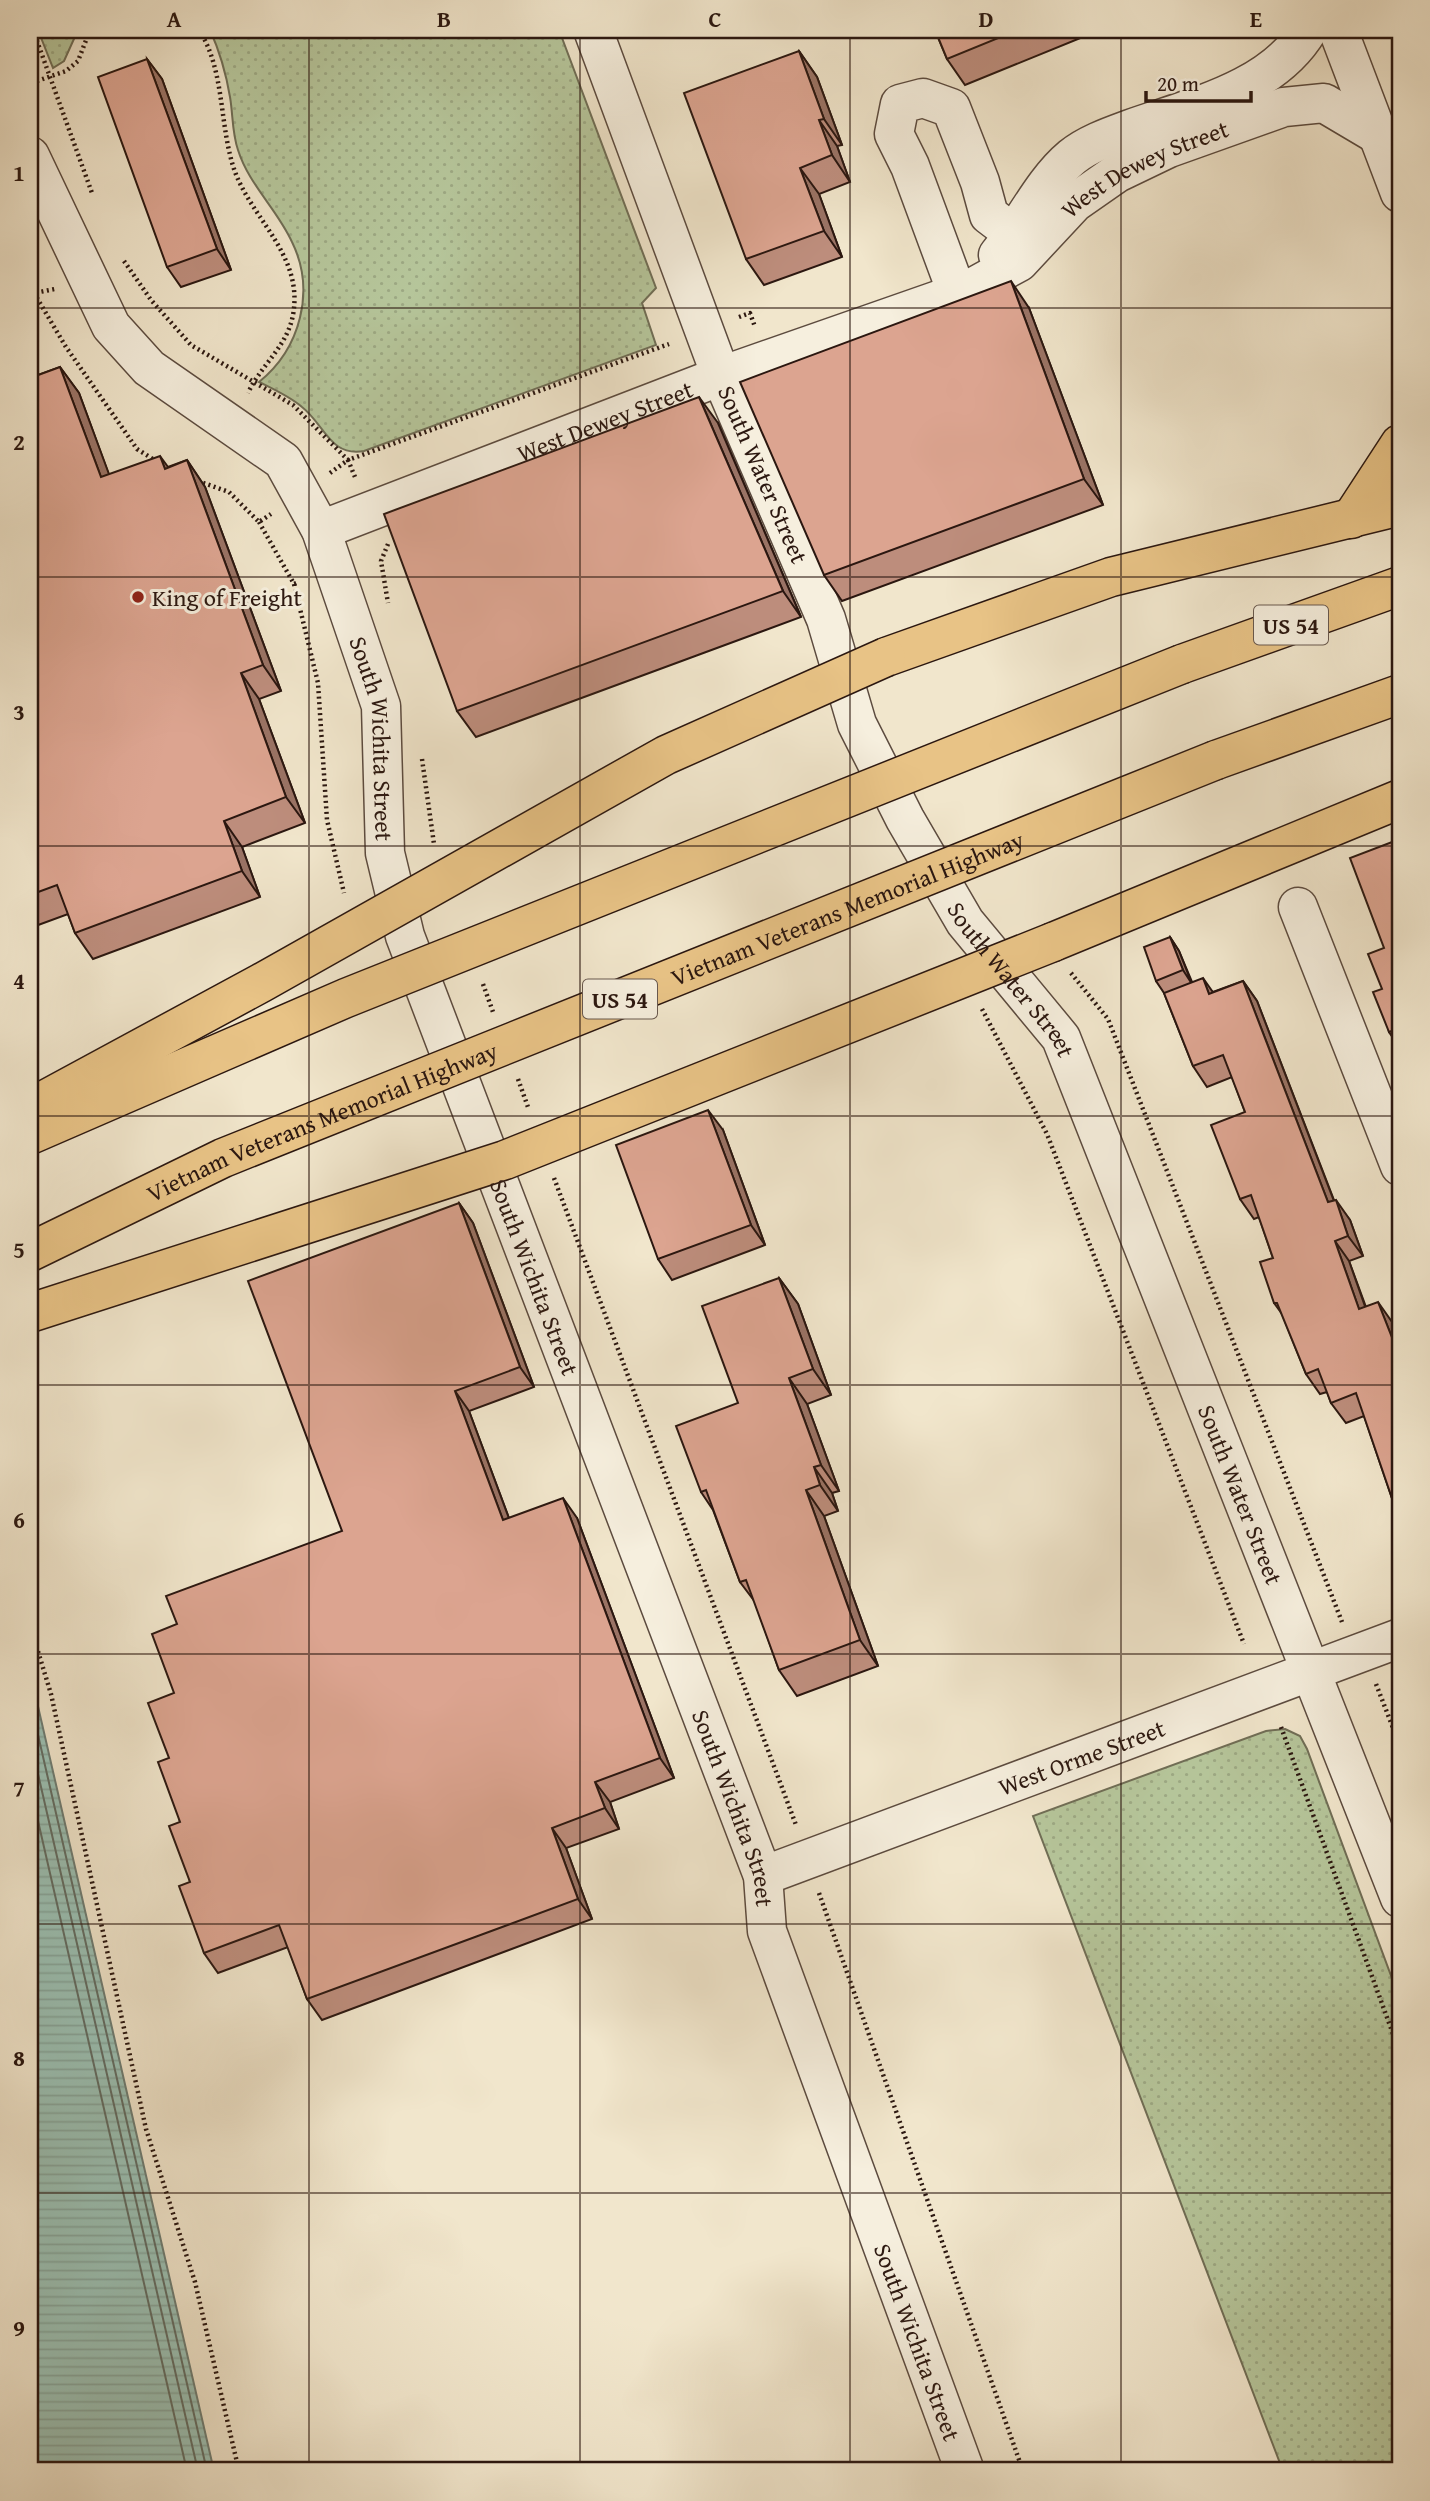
<svg xmlns="http://www.w3.org/2000/svg" width="1430" height="2501" font-family="'Gentium Book Plus',serif">
<style>
.grass{fill:url(#grass-dots);stroke:#706e56;stroke-width:2}
.water{fill:url(#water-rules);stroke:#6e7c72;stroke-width:2}
.lines{fill:none;stroke-linecap:round;stroke-linejoin:round}
.shore{stroke:#636c62;stroke-width:2}
.minor-casing{stroke:#5c4b3f;stroke-width:41}
.highway-casing{stroke:#2b1710;stroke-width:41}
.path{stroke:#2b1710;stroke-width:4.5;stroke-dasharray:2 3.5;stroke-linecap:butt}
.minor{stroke:#f6efde;stroke-width:38}
.highway{stroke:#e8c386;stroke-width:38}
.highway-bridge-casing{stroke:#2b1710;stroke-width:41;stroke-linecap:butt}
.highway-bridge{stroke:#e8c386;stroke-width:38}
.wall{fill:#bd8d7c;stroke:#2b1710;stroke-width:2}
.shaded-wall{fill:#9a7365;stroke:#2b1710;stroke-width:2}
.building{fill:#dca490;stroke:#2b1710;stroke-width:2}
.grid{fill:none;stroke:#2b1710;stroke-width:2;stroke-opacity:0.55}
.poi-dot{fill:#8f2418;stroke:#f6efde;stroke-width:2.5}
.labels{text-anchor:middle;dominant-baseline:central;stroke-width:6;stroke-linejoin:round;paint-order:stroke}
.shield{fill:#f6efde;stroke:#68584e;stroke-width:2}
.shield-label{font-size:23px;font-weight:bold;fill:#2b1710}
.street-label{font-size:24px;fill:#2b1710;stroke:#f6efde}
.poi-label{font-size:24px;fill:#2b1710;stroke:#f6efde;text-anchor:start}
.neatline{fill:none;stroke:#2b1710;stroke-width:2.5}
.grid-label{font-size:23px;text-anchor:middle;font-weight:bold;fill:#2b1710}
</style>
<defs>
<pattern id="grass-dots" width="8" height="8" patternUnits="userSpaceOnUse" patternTransform="scale(1.75)"><rect width="8" height="8" fill="#b6c69b"/><path d="M2 2h.1M6 6h.1" fill="none" stroke="#9da984" stroke-width="1.8" stroke-linecap="round"/></pattern>
<pattern id="water-rules" width="6" height="5" patternUnits="userSpaceOnUse" patternTransform="scale(1.75)"><rect width="6" height="5" fill="#9bc0b3"/><path d="M0 2.5h6" fill="none" stroke="#86a499"/></pattern>
</defs>
<rect width="100%" height="100%" fill="#f1e6cc"/>
<filter id="stains"><feTurbulence type="fractalNoise" baseFrequency=".00286" numOctaves="4"/><feColorMatrix values="0 0 0 0 .2 0 0 0 0 .09 0 0 0 0 .02 0 0 0 .5 -.17"/></filter>
<radialGradient id="worn" r=".72"><stop offset=".6" stop-color="#630" stop-opacity="0"/><stop offset="1" stop-color="#630" stop-opacity=".3"/></radialGradient>
<g class="grass">
<polygon points="38,30 78,30 64,61 53,68"/>
<path d="M210 30H559L656 288 642 303 656 345 364 451C330 457 325 425 302 407 289 396 273 389 259 382 300 349 316 291 292 242 277 209 249 185 238 150 232 133 233 114 230 97 226 73 220 52 210 30Z"/>
<polygon points="1285,1729 1300,1736 1307,1749 1400,2000 1400,2471 1283,2471 1033,1816 1266,1731"/>
</g>
<polygon class="water" points="30,1675 34,1689 214,2471 30,2471"/>
<g class="lines">
<g class="shore">
<polyline points="30,1700 207,2471"/>
<polyline points="30,1739 198,2471"/>
<polyline points="30,1786 187,2471"/>
</g>
<g class="minor-casing">
<g id="minor">
<path id="s1" d="M593 30 721 376 826 619 857 724 905 819 965 922 1061 1038 1400 1898"/>
<polyline points="1338,30 1400,193"/>
<path id="s2" d="M30 156 111 326 149 368 283 461 321 530 381 706 385 853 405 936 763 1876 767 1931 965 2471"/>
<path d="M998 255C1023 225 1042 182 1072 157 1088 144 1111 136 1130 129 1192 107 1272 90 1308 30"/>
<polyline points="957,293 910,166 894,134 900,104 923,98 951,108 980,182 989,215 1014,234"/>
<path id="s3" d="M321 530 721 376 970 289 1019 262 1074 203 1117 173 1169 148 1284 107 1324 103 1378 135"/>
<polyline points="1298,907 1400,1166"/>
<path id="s4" d="M763 1876 1400 1638"/>
</g>
</g>
<g class="highway-casing">
<g id="highway">
<polyline points="1351,519 1400,444"/>
<polyline points="886,657 1111,577 1400,506"/>
<polyline points="1182,664 1400,586"/>
<polyline points="1216,760 1400,694"/>
<polyline points="1053,942 1400,799"/>
</g>
</g>
<g class="path">
<polyline points="33,30 92,193"/>
<path d="M199 30C225 70 219 124 234 169 251 219 304 255 293 315 287 347 261 365 248 393"/>
<polyline points="37,81 66,71 78,61 90,30"/>
<polyline points="124,261 151,300 191,345 293,405 348,460 669,344"/>
<polyline points="30,285 34,293 55,289"/>
<polyline points="34,293 66,347 137,449 156,461"/>
<polyline points="739,317 750,313 755,327"/>
<polyline points="330,473 348,460 355,477"/>
<polyline points="198,481 229,492 259,522 271,514"/>
<polyline points="259,522 294,584 299,582"/>
<polyline points="388,544 381,561 388,603"/>
<polyline points="294,584 318,683 327,820 344,893"/>
<polyline points="422,759 434,844"/>
<polyline points="1071,973 1108,1019 1342,1622"/>
<polyline points="483,984 493,1012"/>
<polyline points="982,1009 1047,1134 1244,1644"/>
<polyline points="518,1079 529,1110"/>
<polyline points="554,1178 796,1825"/>
<polyline points="30,1625 51,1694 146,2129 195,2282 239,2471"/>
<polyline points="1376,1684 1400,1746"/>
<polyline points="1281,1727 1400,2053"/>
<polyline points="819,1893 1023,2471"/>
</g>
<use href="#minor" class="minor"/>
<use href="#highway" class="highway"/>
<g class="highway-bridge-casing">
<g id="highway-bridge">
<polyline points="30,1108 261,983 666,755 886,657"/>
<polyline points="30,1135 346,998 1182,664"/>
<path id="s5" d="M30 1252 223 1158 1216 760"/>
<polyline points="30,1313 505,1160 1053,942"/>
</g>
</g>
<use href="#highway-bridge" class="highway-bridge"/>
</g>
<g class="wall">
<polygon points="935,30 1100,30 965,85 947,59"/>
<polygon points="799,51 817,77 842,145 837,146 850,182 819,194 842,257 764,285 746,259"/>
<polygon points="147,59 162,79 231,270 181,287 167,267"/>
<polygon points="1029,308 1103,505 842,601 824,575"/>
<polygon points="60,367 79,393 109,475 168,467 187,460 205,487 281,691 259,699 305,823 242,847 260,897 93,959 75,933 68,914 30,928 30,378"/>
<polygon points="718,423 801,617 476,737 457,711"/>
<polygon points="1400,839 1400,1048 1389,1032 1382,989 1384,948"/>
<polygon points="1170,937 1179,951 1192,982 1213,992 1243,981 1257,1001 1334,1200 1350,1220 1363,1256 1349,1261 1366,1307 1392,1322 1400,1342 1400,1516 1396,1510 1364,1416 1346,1423 1331,1403 1327,1392 1320,1394 1306,1374 1282,1314 1274,1303 1273,1258 1259,1217 1254,1219 1240,1199 1245,1112 1232,1077 1207,1087 1193,1066 1164,993 1156,981"/>
<polygon points="723,1130 765,1245 672,1280 658,1259"/>
<polygon points="459,1203 473,1223 534,1387 469,1411 509,1518 577,1518 674,1778 610,1802 619,1829 566,1848 592,1919 322,2020 307,1999 288,1947 218,1973 204,1953 190,1882 180,1822 169,1758 174,1693 177,1624 342,1531"/>
<polygon points="779,1278 798,1304 831,1395 807,1404 839,1491 832,1493 838,1511 824,1516 878,1666 797,1696 779,1670 755,1602 740,1582 713,1510 701,1492 738,1403"/>
</g>
<g class="shaded-wall">
<polygon points="799,51 817,77 842,145 824,119"/>
<polygon points="147,59 162,79 231,270 217,249"/>
<polygon points="819,120 837,146 850,182 832,155"/>
<polygon points="800,168 819,194 842,257 824,231"/>
<polygon points="1011,281 1029,308 1103,505 1084,479"/>
<polygon points="60,367 79,393 120,504 101,477"/>
<polygon points="699,397 718,423 801,617 783,591"/>
<polygon points="160,456 179,482 165,469"/>
<polygon points="187,460 205,487 281,691 263,665"/>
<polygon points="241,673 259,699 305,823 286,797"/>
<polygon points="224,821 242,847 260,897 242,871"/>
<polygon points="1170,937 1179,951 1192,984 1183,970"/>
<polygon points="1203,978 1217,998 1209,994"/>
<polygon points="1243,981 1257,1001 1342,1222 1328,1202"/>
<polygon points="708,1110 723,1130 765,1245 751,1225"/>
<polygon points="1336,1200 1350,1220 1363,1256 1348,1236"/>
<polygon points="459,1203 473,1223 534,1387 520,1367"/>
<polygon points="1335,1241 1349,1261 1373,1329 1359,1309"/>
<polygon points="779,1278 798,1304 831,1395 813,1369"/>
<polygon points="1378,1302 1392,1322 1400,1342 1400,1358"/>
<polygon points="789,1378 807,1404 839,1491 821,1465"/>
<polygon points="455,1391 469,1411 517,1540 503,1520"/>
<polygon points="814,1467 832,1493 838,1511 820,1485"/>
<polygon points="806,1490 824,1516 878,1666 860,1640"/>
<polygon points="563,1498 577,1518 674,1778 660,1758"/>
<polygon points="595,1782 610,1802 619,1829 605,1808"/>
<polygon points="552,1828 566,1848 592,1919 578,1899"/>
</g>
<g class="building">
<polygon points="935,30 1018,30 947,59"/>
<polygon points="799,51 824,119 819,120 832,155 800,168 824,231 746,259 684,93"/>
<polygon points="147,59 217,249 167,267 98,77"/>
<polygon points="1011,281 1084,479 824,575 740,382"/>
<polygon points="60,367 101,477 160,456 165,469 187,460 263,665 241,673 286,797 224,821 242,871 75,933 57,885 30,895 30,378"/>
<polygon points="699,397 783,591 457,711 384,514"/>
<polygon points="1400,839 1400,1028 1389,1032 1373,992 1382,989 1368,954 1384,948 1350,858"/>
<polygon points="1170,937 1183,970 1156,981 1144,947"/>
<polygon points="1203,978 1209,994 1243,981 1328,1202 1336,1200 1348,1236 1335,1241 1359,1309 1378,1302 1400,1358 1400,1509 1396,1510 1356,1393 1331,1403 1318,1369 1306,1374 1277,1303 1274,1303 1260,1262 1273,1258 1251,1195 1240,1199 1211,1125 1245,1112 1223,1055 1193,1066 1164,993"/>
<polygon points="708,1110 751,1225 658,1259 616,1145"/>
<polygon points="459,1203 520,1367 455,1391 503,1520 563,1498 660,1758 595,1782 605,1808 552,1828 578,1899 307,1999 279,1925 204,1953 179,1886 190,1882 169,1826 180,1822 158,1762 169,1758 148,1703 174,1693 152,1634 177,1624 166,1596 342,1531 248,1281"/>
<polygon points="779,1278 813,1369 789,1378 821,1465 814,1467 820,1485 806,1490 860,1640 779,1670 746,1580 740,1582 706,1490 701,1492 676,1426 738,1403 702,1306"/>
</g>
<path class="grid" d="M309 30V2471M580 30V2471M850 30V2471M1121 30V2471M30 308H1400M30 577H1400M30 846H1400M30 1116H1400M30 1385H1400M30 1654H1400M30 1924H1400M30 2193H1400"/>
<circle class="poi-dot" cx="138" cy="597" r="7"/>
<g class="labels">
<g class="shield">
<rect x="1254" y="605.5" width="74" height="39" rx="5"/>
<rect x="583" y="979.5" width="74" height="39" rx="5"/>
</g>
<g class="shield-label">
<text x="1291" y="625">US 54</text>
<text x="620" y="999">US 54</text>
</g>
<g class="street-label">
<text stroke="none"><textPath href="#s3" startOffset="908">West Dewey Street</textPath></text>
<text stroke="none"><textPath href="#s3" startOffset="304">West Dewey Street</textPath></text>
<text stroke="none"><textPath href="#s1" startOffset="476">South Water Street</textPath></text>
<text stroke="none"><textPath href="#s2" startOffset="704">South Wichita Street</textPath></text>
<text stroke="none"><textPath href="#s5" startOffset="887">Vietnam Veterans Memorial Highway</textPath></text>
<text stroke="none"><textPath href="#s1" startOffset="1043">South Water Street</textPath></text>
<text stroke="none"><textPath href="#s5" startOffset="320">Vietnam Veterans Memorial Highway</textPath></text>
<text stroke="none"><textPath href="#s2" startOffset="1270">South Wichita Street</textPath></text>
<text stroke="none"><textPath href="#s1" startOffset="1610">South Water Street</textPath></text>
<text stroke="none"><textPath href="#s4" startOffset="340">West Orme Street</textPath></text>
<text stroke="none"><textPath href="#s2" startOffset="1838">South Wichita Street</textPath></text>
<text stroke="none"><textPath href="#s2" startOffset="2404">South Wichita Street</textPath></text>
</g>
<g class="poi-label">
<text x="152" y="597">King of Freight</text>
</g>
</g>
<rect width="1430" height="2501" fill="none" stroke="#f1e6cc" stroke-width="77"/>
<path d="M1146 91v10h105v-10" fill="none" stroke="#2b1710" stroke-width="3.5"/>
<text x="1157" y="91" font-size="21" fill="#2b1710" stroke="#f6efde" stroke-width="5" paint-order="stroke">20 m</text>
<rect x="38" y="38" width="1354" height="2424" class="neatline"/>
<g class="grid-label">
<text x="174" y="27">A</text>
<text x="444" y="27">B</text>
<text x="715" y="27">C</text>
<text x="986" y="27">D</text>
<text x="1256" y="27">E</text>
<text x="19" y="181">1</text>
<text x="19" y="450">2</text>
<text x="19" y="720">3</text>
<text x="19" y="989">4</text>
<text x="19" y="1258">5</text>
<text x="19" y="1528">6</text>
<text x="19" y="1797">7</text>
<text x="19" y="2066">8</text>
<text x="19" y="2336">9</text>
</g>
<rect width="100%" height="100%" filter="url(#stains)"/>
<rect width="100%" height="100%" fill="url(#worn)"/>
</svg>
